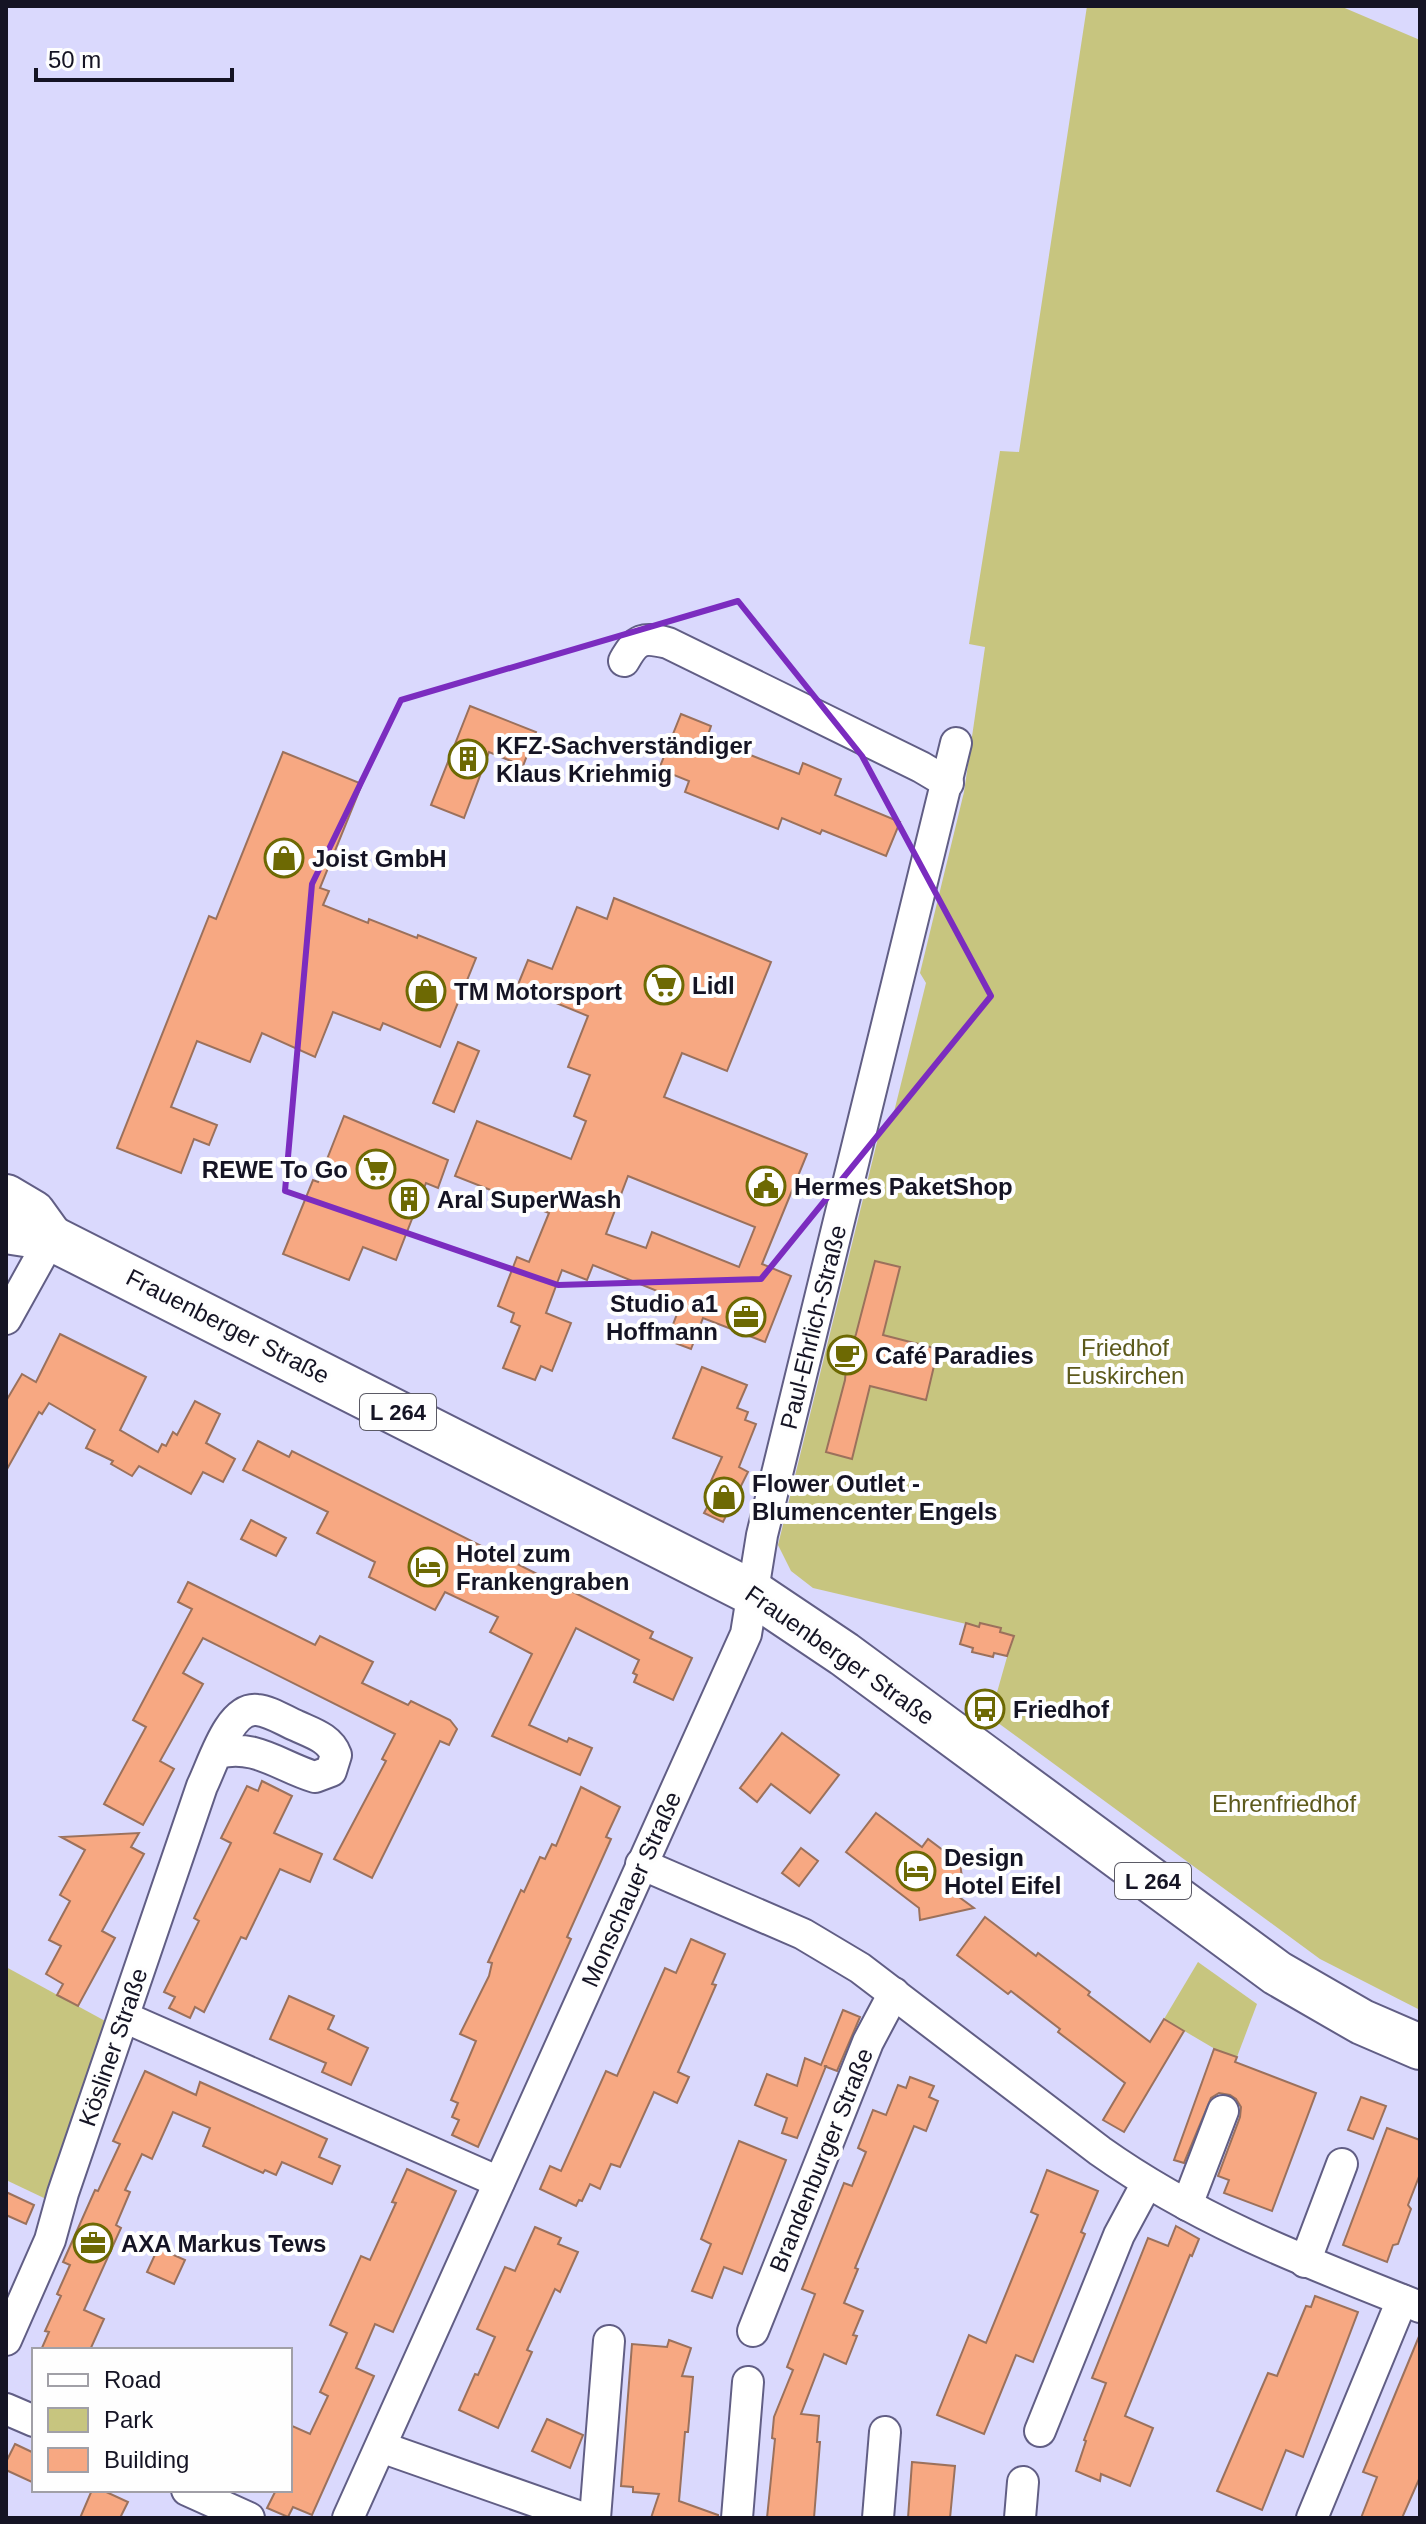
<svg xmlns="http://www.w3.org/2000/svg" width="1426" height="2524" font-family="Arial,sans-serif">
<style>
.green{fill:#c7c57f}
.building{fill:#f7a882;stroke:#9b715c;stroke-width:2;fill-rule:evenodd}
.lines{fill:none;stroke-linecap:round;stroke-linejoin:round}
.minor-casing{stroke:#615e85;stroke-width:34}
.primary-casing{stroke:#615e85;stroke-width:48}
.minor{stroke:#fff;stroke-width:30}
.primary{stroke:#fff;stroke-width:44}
.marked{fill:none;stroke:#7b2cbf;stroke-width:6;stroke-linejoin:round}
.labels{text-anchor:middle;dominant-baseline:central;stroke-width:8;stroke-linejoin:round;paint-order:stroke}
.shield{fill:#fefefe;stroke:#5b5a65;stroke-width:2}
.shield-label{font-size:22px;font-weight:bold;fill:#151424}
.poi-label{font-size:24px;font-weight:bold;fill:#151424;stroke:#fefefe;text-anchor:start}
.street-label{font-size:24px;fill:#151424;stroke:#fefefe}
.park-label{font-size:24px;fill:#5c591b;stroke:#fefefe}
</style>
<rect width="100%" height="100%" fill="#dad9fd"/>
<g class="green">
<polygon points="1087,6 1340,6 1420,40 1420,2010 1320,1959 990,1717 1013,1636 1000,1632 1000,1628 981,1623 979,1627 813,1588 791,1571 778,1545 878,1138 882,1127 892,1120 926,983 920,973 964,792 985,647 969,644 1000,451 1019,452"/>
<polygon points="1198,1962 1257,2004 1237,2057 1215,2049 1164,2019"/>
<polygon points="6,1967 107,2022 46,2199 6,2180"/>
</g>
<g class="building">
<polygon points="470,706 536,732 523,766 489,752 464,818 431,805"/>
<polygon points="681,714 711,726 707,738 799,774 803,763 841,779 835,795 900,822 886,856 822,830 820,834 782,818 778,829 685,792 689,781 659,769"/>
<polygon points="283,752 362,784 320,888 329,891 323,905 368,923 369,919 417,938 418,935 476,958 440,1047 383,1023 380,1030 333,1012 315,1057 262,1033 250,1062 197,1041 171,1107 217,1125 209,1145 194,1139 181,1173 117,1148 209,916 216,919"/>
<path d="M614 898 771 962 727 1071 682 1053 664 1097 807 1154 762 1264 791 1276 765 1342 703 1318 691 1349 667 1340 682 1301 593 1265 587 1280 562 1270 546 1313 571 1323 552 1371 541 1366 535 1380 503 1368 520 1326 511 1322 514 1313 498 1306 517 1257 529 1262 549 1213 455 1176 477 1121 571 1159 586 1121 574 1116 590 1075 568 1067 588 1016 517 987 528 960 552 969 577 907 607 919ZM628 1176 755 1227 739 1267 652 1232 646 1248 606 1234Z"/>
<polygon points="458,1042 479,1051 454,1112 433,1103"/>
<polygon points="344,1116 448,1160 438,1188 426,1183 396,1260 363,1247 349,1280 283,1254 313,1180 318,1182"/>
<polygon points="875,1261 900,1267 883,1335 938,1349 926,1400 870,1386 852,1459 826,1452 845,1380 846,1367 841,1366 846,1344 852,1346 856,1334"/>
<polygon points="60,1334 146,1377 120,1430 158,1452 162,1444 166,1446 173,1432 177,1435 195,1401 220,1414 206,1443 235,1459 223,1482 203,1472 191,1494 139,1466 132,1476 111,1464 113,1461 86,1448 95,1430 49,1403 42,1414 39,1412 6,1471 6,1401 22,1374 36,1382"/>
<polygon points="702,1367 747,1385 737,1408 748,1412 745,1420 756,1424 739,1467 748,1472 723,1522 704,1513 719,1485 711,1481 722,1457 673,1438"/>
<polygon points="258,1441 289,1457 292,1451 653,1632 650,1638 692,1658 673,1700 634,1682 637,1675 633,1673 639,1660 576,1628 529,1725 567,1742 569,1738 592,1748 580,1775 492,1736 532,1654 490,1632 498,1617 445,1592 435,1610 369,1577 375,1562 317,1533 328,1512 243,1470"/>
<polygon points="251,1520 286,1538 276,1556 241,1539"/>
<polygon points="188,1582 315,1645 320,1636 373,1662 362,1683 408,1705 411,1701 450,1720 457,1729 449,1745 440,1741 372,1878 334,1859 386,1761 382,1759 395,1734 203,1638 183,1673 203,1684 160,1761 174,1769 143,1825 104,1804 146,1727 133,1720 192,1609 178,1602"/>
<polygon points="966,1623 979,1627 980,1623 1001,1628 1000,1632 1014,1636 1007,1656 994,1653 993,1657 972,1652 973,1648 960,1644"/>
<polygon points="782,1733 839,1775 810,1813 771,1784 757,1802 740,1788"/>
<polygon points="262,1781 292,1796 274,1833 322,1854 310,1882 280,1869 246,1939 241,1937 204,2012 195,2007 190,2018 169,2008 175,1997 164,1992 199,1921 194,1918 231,1843 221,1838 247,1786 258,1791"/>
<polygon points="581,1787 620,1807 606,1837 611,1839 567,1937 571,1939 478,2147 452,2135 459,2120 452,2117 458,2103 451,2100 476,2041 460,2034 489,1976 492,1963 488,1962 521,1890 524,1892 540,1857 545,1859 552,1844 556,1846"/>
<polygon points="876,1813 922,1847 928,1839 960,1863 963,1884 955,1894 974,1908 920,1920 919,1908 846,1852"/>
<polygon points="139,1833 131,1847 144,1854 102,1931 115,1938 78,2006 57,1995 63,1984 46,1974 61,1946 49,1940 70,1901 60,1895 85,1850 61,1837"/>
<polygon points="801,1848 818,1861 799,1886 782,1873"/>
<polygon points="985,1917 1036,1956 1038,1953 1090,1992 1088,1995 1150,2042 1164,2019 1184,2031 1124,2132 1103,2120 1125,2083 1058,2032 1060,2029 1011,1991 1008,1994 957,1955"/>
<polygon points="691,1939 725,1954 712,1984 716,1985 678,2072 689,2077 677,2103 654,2092 620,2167 611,2164 600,2189 590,2184 582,2201 579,2200 576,2206 540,2189 550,2166 561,2171 606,2071 617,2076 665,1968 676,1973"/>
<polygon points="289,1996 334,2016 328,2029 368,2048 351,2085 322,2072 326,2063 270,2039"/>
<polygon points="843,2010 860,2017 837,2071 824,2066 826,2066 797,2138 782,2133 787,2118 755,2105 767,2074 797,2086 805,2058 821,2065"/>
<polygon points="1214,2049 1237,2057 1235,2062 1316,2093 1272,2211 1224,2193 1229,2180 1218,2176 1240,2117 1241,2107 1236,2099 1230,2095 1219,2093 1211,2098 1184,2163 1174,2160"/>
<polygon points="145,2071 196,2095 200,2082 327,2139 319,2157 340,2166 332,2184 282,2162 276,2175 265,2170 263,2173 203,2146 210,2128 173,2112 152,2159 142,2154 125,2190 130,2192 116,2225 121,2228 84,2310 104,2319 90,2350 41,2350 49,2332 45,2331 61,2296 57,2294 70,2265 63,2262 95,2190 98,2191 120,2144 113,2141"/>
<polygon points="910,2077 934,2086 929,2097 938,2101 926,2131 914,2126 855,2268 858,2269 844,2303 863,2311 853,2335 857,2336 846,2364 824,2354 801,2414 819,2416 817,2442 820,2442 814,2518 767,2518 775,2439 772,2438 774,2417 793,2370 787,2367 815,2294 802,2289 844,2183 852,2186 866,2152 858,2148 873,2110 886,2115 898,2085 906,2088"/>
<polygon points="1361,2097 1386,2106 1373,2139 1348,2130"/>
<polygon points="1387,2128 1420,2140 1420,2174 1408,2205 1411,2209 1398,2244 1393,2245 1387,2262 1343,2245"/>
<polygon points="739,2141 786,2160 742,2274 724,2267 712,2298 692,2291 711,2244 701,2239"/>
<polygon points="407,2169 456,2191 393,2332 375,2324 356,2368 374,2376 312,2515 293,2507 288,2517 267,2508 276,2490 290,2490 290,2425 310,2434 328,2396 320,2392 347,2333 330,2325 361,2256 370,2260 396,2203 392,2202"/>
<polygon points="1047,2170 1098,2191 1081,2232 1085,2234 1033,2362 1016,2355 984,2434 937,2415 969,2335 986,2343 1038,2215 1031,2212"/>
<polygon points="6,2192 34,2205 26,2224 6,2215"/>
<polygon points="1176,2226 1199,2239 1192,2256 1190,2255 1125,2416 1153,2428 1130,2486 1101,2474 1100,2481 1076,2471 1086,2441 1084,2440 1106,2383 1092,2378 1148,2238 1168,2246"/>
<polygon points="535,2227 561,2238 558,2244 578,2252 560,2292 555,2289 527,2350 532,2352 498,2428 459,2410 475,2374 478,2375 495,2337 477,2329 505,2267 515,2271"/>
<polygon points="158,2248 185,2260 174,2284 147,2272"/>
<polygon points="1315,2296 1358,2312 1303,2457 1286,2450 1262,2510 1217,2491 1268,2373 1277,2376 1306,2306 1311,2307"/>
<polygon points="1420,2334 1420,2477 1402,2518 1361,2518 1377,2477 1363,2472"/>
<polygon points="669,2340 691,2348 682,2376 693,2377 688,2432 685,2432 679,2501 718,2515 718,2518 651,2518 659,2494 633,2492 633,2487 621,2486 632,2344 667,2347"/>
<polygon points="547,2419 583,2435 570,2468 532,2451"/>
<polygon points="15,2444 34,2453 34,2483 6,2470 6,2462"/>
<polygon points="912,2462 955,2466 950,2518 908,2518"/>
<polygon points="92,2490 102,2490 128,2502 120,2518 80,2518"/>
</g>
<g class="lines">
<g class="minor-casing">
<g id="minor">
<path d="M624 661C637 638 643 637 668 643L921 767 948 783"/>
<polyline points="6,1319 51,1238"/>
<path d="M641 1864 803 1934 860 1968 1100 2151C1200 2222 1307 2262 1420 2307"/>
<polyline points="124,2017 499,2182"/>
<polyline points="1187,2205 1223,2111"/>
<polyline points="1305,2262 1342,2164"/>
<polyline points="753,2331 868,2042 894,1993"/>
<path d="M6 2340 50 2240 63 2193 202 1786C213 1764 229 1707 257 1710 270 1711 285 1721 297 1726 312 1733 330 1738 336 1755L331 1771 315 1777C281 1767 255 1743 218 1753"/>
<polyline points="6,2409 34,2421"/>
<polyline points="1040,2431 1119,2235 1147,2183"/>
<polyline points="381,2447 583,2518"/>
<polyline points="187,2490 249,2518"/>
<polyline points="348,2518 746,1634 762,1535 956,743"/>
<polyline points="595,2518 609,2341"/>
<polyline points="737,2518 748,2382"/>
<polyline points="878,2518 885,2432"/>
<polyline points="1020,2518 1023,2482"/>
<polyline points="1312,2518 1402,2300"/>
</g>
</g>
<g class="primary-casing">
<g id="primary">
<polyline points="6,1197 33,1213 51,1238"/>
<polyline points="6,1231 51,1238 753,1593 844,1654 1277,1973 1362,2022 1420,2047"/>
</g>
</g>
<use href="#minor" class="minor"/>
<use href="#primary" class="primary"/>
</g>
<path class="marked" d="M738 601 862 756 991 996 761 1279 558 1285 285 1191 312 884 401 700Z"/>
<defs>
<g id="building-ring" transform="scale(2)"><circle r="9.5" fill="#fefefe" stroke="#6d6903" stroke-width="1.5"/><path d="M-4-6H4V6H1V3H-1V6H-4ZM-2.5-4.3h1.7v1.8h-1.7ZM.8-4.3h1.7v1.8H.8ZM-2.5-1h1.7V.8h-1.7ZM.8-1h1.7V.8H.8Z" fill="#6d6903"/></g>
<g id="shop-ring" transform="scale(2)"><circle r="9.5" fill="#fefefe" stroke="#6d6903" stroke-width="1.5"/><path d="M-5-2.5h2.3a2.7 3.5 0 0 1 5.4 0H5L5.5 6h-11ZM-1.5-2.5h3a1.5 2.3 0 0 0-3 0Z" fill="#6d6903"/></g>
<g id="supermarket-ring" transform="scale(2)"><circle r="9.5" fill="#fefefe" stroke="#6d6903" stroke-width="1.5"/><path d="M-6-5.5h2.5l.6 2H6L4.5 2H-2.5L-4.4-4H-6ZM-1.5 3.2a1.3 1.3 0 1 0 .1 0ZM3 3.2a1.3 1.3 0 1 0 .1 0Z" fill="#6d6903"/></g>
<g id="civic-ring" transform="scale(2)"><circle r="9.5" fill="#fefefe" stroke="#6d6903" stroke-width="1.5"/><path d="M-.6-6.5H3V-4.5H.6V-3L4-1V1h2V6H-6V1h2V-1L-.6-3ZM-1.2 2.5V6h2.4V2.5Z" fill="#6d6903"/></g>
<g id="office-ring" transform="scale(2)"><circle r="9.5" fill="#fefefe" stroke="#6d6903" stroke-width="1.5"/><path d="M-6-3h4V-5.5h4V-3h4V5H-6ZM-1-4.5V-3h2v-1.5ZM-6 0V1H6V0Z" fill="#6d6903"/></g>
<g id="cafe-ring" transform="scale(2)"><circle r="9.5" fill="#fefefe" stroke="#6d6903" stroke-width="1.5"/><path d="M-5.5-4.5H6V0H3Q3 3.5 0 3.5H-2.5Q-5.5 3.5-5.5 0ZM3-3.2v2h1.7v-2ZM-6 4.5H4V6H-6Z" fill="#6d6903"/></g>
<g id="hotel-ring" transform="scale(2)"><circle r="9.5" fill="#fefefe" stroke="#6d6903" stroke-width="1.5"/><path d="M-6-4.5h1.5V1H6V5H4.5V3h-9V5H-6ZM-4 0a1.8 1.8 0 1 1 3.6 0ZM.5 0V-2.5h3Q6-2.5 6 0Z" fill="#6d6903"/></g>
<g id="bus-ring" transform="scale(2)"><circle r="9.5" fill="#fefefe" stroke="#6d6903" stroke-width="1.5"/><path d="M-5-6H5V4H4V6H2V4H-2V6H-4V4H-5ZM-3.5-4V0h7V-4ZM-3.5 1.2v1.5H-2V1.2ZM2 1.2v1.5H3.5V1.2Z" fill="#6d6903"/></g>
</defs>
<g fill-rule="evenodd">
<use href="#building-ring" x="468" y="759"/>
<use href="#shop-ring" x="284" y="858"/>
<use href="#supermarket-ring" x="664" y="985"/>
<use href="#shop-ring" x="426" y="991"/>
<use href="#supermarket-ring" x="376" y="1169"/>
<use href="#civic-ring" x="766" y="1186"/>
<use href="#building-ring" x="409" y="1199"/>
<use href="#office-ring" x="746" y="1317"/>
<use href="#cafe-ring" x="847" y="1355"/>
<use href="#shop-ring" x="724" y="1497"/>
<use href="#hotel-ring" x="428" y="1567"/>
<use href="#bus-ring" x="985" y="1709"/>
<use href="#hotel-ring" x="916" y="1871"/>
<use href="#office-ring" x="93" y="2243"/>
</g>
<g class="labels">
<g class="shield">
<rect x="360" y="1394" width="76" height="36" rx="6"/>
<rect x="1115" y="1863" width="76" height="36" rx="6"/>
</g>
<g class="shield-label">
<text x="398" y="1412">L 264</text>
<text x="1153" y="1881">L 264</text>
</g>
<g class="poi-label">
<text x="496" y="745">KFZ-Sachverständiger<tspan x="496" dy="28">Klaus Kriehmig</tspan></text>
<text x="312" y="858">Joist GmbH</text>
<text x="692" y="985">Lidl</text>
<text x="454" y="991">TM Motorsport</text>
<text x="348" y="1169" text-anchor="end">REWE To Go</text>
<text x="794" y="1186">Hermes PaketShop</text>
<text x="437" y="1199">Aral SuperWash</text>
<text x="718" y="1303" text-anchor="end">Studio a1<tspan x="718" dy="28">Hoffmann</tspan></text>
<text x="875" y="1355">Café Paradies</text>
<text x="752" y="1483">Flower Outlet -<tspan x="752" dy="28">Blumencenter Engels</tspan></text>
<text x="456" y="1553">Hotel zum<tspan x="456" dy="28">Frankengraben</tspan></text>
<text x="1013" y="1709">Friedhof</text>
<text x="944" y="1857">Design<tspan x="944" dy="28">Hotel Eifel</tspan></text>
<text x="121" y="2243">AXA Markus Tews</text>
</g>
<g class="street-label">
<text transform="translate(228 1326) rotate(27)">Frauenberger Straße</text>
<text transform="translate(813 1327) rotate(-76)">Paul-Ehrlich-Straße</text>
<text transform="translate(840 1655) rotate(35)">Frauenberger Straße</text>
<text transform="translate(631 1889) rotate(-66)">Monschauer Straße</text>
<text transform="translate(113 2047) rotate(-71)">Kösliner Straße</text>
<text transform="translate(821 2160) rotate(-68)">Brandenburger Straße</text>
</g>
<g class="park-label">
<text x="1125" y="1347">Friedhof<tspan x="1125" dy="28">Euskirchen</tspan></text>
<text x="1284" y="1803">Ehrenfriedhof</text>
</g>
</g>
<rect width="1426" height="2524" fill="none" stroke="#151424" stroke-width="16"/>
<rect x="32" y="2348" width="260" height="144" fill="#fefefe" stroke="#a1a0a7" stroke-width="2"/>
<rect x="48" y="2374" width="40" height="12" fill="#ffffff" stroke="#a1a0a7" stroke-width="2"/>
<text x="104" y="2388" font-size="24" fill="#151424">Road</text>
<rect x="48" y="2408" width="40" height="24" fill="#c7c57f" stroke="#a1a0a7" stroke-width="2"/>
<text x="104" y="2428" font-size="24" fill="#151424">Park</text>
<rect x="48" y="2448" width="40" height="24" fill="#f7a882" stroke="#a1a0a7" stroke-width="2"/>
<text x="104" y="2468" font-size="24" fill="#151424">Building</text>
<path d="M36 68v12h196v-12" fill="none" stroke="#151424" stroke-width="4"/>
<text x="48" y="68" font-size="24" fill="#151424" stroke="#fefefe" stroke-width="6" paint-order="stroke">50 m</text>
</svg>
